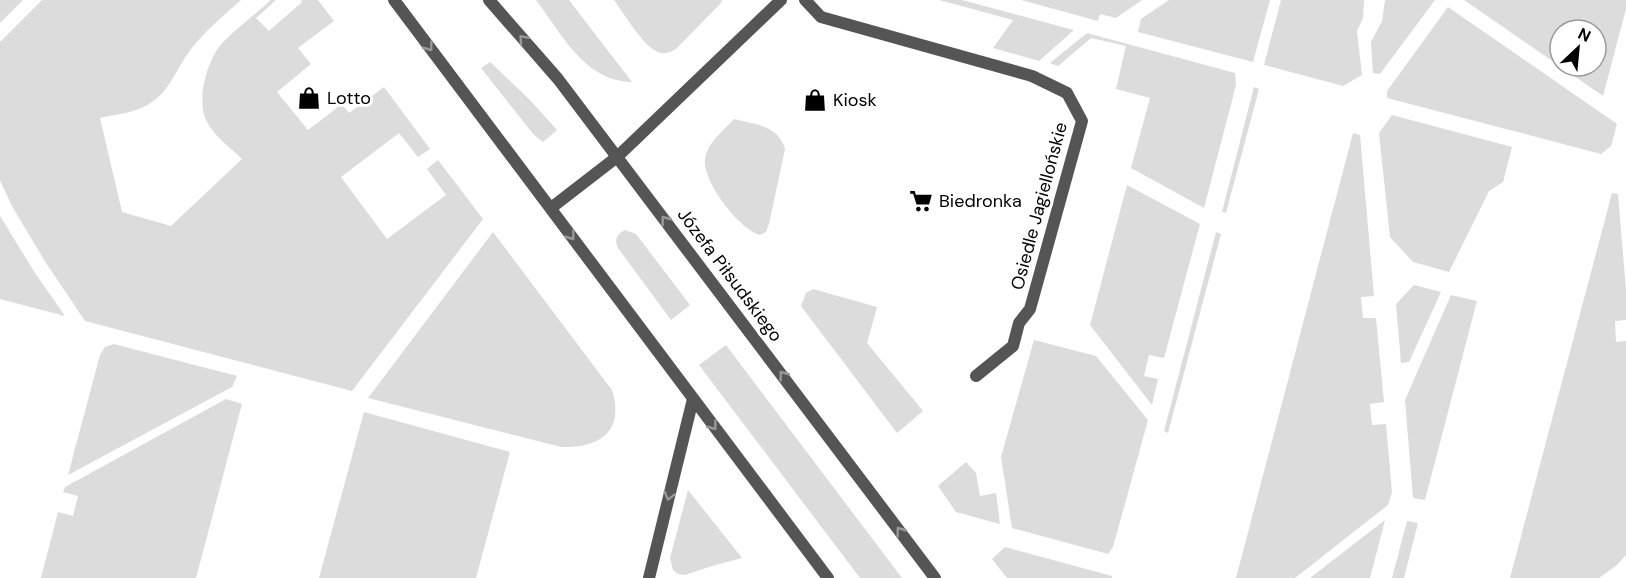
<svg xmlns="http://www.w3.org/2000/svg" width="1626" height="578" font-family="'DM Sans',sans-serif">
<style>
.green{fill:#dcdcdc;fill-rule:evenodd}
.lines{fill:none;stroke-linecap:round;stroke-linejoin:round}
.minor{stroke:#555;stroke-width:12}
.tertiary{stroke:#555;stroke-width:12}
.oneway{stroke:#999}
.labels{text-anchor:middle;dominant-baseline:central;stroke-width:6;stroke-linejoin:round;paint-order:stroke}
.poi-label{font-size:18px;fill:#000;stroke:#fff;text-anchor:start}
.street-label{font-size:18px;fill:#000;stroke:#fff}
</style>
<rect width="100%" height="100%" fill="#fff"/>
<g class="green">
<polygon points="0,0 23,0 0,23"/>
<path d="M42 0H241C223 16 205 31 191 49 177 67 170 92 149 104 135 113 117 114 100 118L122 212 171 226 242 159C230 147 215 137 207 122 196 103 206 64 219 47 230 33 257 13 271 0H276L256 18 269 31 302 2 301 0H318L334 21 298 48 311 64 277 92 308 130 342 104 349 113 384 87 430 149 418 157 399 133 341 177 387 239 446 195 427 169 438 160 483 219 352 391 85 321 46 263 13 208 0 181V42Z"/>
<path d="M536 0H569L632 82C584 81 562 34 536 0Z"/>
<path d="M614 0H722L721 3 676 49C672 51 667 54 662 53 646 52 624 13 614 0Z"/>
<polygon points="939,0 962,0 1074,30 1039,61 993,48 1013,20"/>
<polygon points="1021,0 1142,0 1116,18 1100,14 1098,21"/>
<polygon points="1169,0 1270,0 1253,62 1138,32 1141,19"/>
<polygon points="1281,0 1364,0 1363,18 1357,31 1362,75 1343,86 1264,65"/>
<polygon points="1385,0 1435,0 1380,74 1373,73 1371,42 1382,21"/>
<path d="M1464 0H1626V9L1603 96ZM1560 30H1596V66H1560Z"/>
<polygon points="1448,7 1617,124 1611,146 1601,154 1387,98 1387,91"/>
<polygon points="1087,33 1235,73 1236,85 1204,208 1131,168 1150,98 1116,89 1126,46 1091,38 1058,66 1050,63"/>
<polygon points="490,62 530,100 557,130 543,142 534,135 481,68"/>
<polygon points="1254,87 1259,89 1226,213 1222,212"/>
<polygon points="1392,115 1512,147 1503,182 1489,191 1449,272 1413,262 1390,237 1379,133"/>
<path d="M734 119C755 124 779 126 785 149L769 224 766 232 760 235C739 229 702 181 705 159 707 143 724 130 734 119Z"/>
<polygon points="1353,133 1360,135 1374,296 1361,297 1363,318 1376,318 1384,402 1370,404 1372,425 1386,424 1392,492 1388,505 1295,578 1236,578"/>
<polygon points="1127,185 1200,224 1164,358 1149,355 1144,376 1158,379 1152,405 1090,325"/>
<polygon points="1612,193 1618,194 1626,290 1626,320 1615,321 1616,342 1626,341 1626,555 1617,565 1599,578 1510,578"/>
<polygon points="0,216 35,273 65,316 0,299"/>
<path d="M625 230 636 234 690 305 671 320 618 248C614 239 617 234 625 230Z"/>
<path d="M493 232 612 390C625 432 599 448 561 447L368 398Z"/>
<polygon points="1216,232 1221,234 1168,433 1164,431"/>
<polygon points="1414,285 1441,292 1409,362 1401,363 1396,304"/>
<polygon points="813,289 877,307 867,343 923,411 897,433 801,306 806,293"/>
<polygon points="1451,295 1477,301 1425,500 1413,498 1405,400"/>
<polygon points="1034,340 1096,356 1148,420 1113,547 1108,554 1012,528 1001,457"/>
<polygon points="114,344 237,376 232,387 68,475 100,355 105,347"/>
<polygon points="726,345 902,578 860,578 699,365"/>
<polygon points="226,399 242,404 196,578 41,578 58,512 73,516 78,496 63,492 65,487"/>
<polygon points="364,412 510,452 476,578 319,578"/>
<polygon points="966,462 976,473 980,496 996,493 1000,524 956,512 938,486"/>
<polygon points="688,490 742,558 712,566 685,575 678,574 673,570 670,558"/>
<polygon points="1385,520 1370,578 1310,578"/>
<polygon points="1407,521 1418,523 1404,578 1392,578"/>
<polygon points="1005,547 1112,576 1112,578 1007,578 992,559"/>
</g>
<g class="lines">
<g class="minor">
<polyline points="805,0 821,17 1032,76 1067,93 1082,121 1030,309 1019,323 1013,346 976,376"/>
<polyline points="617,157 781,0"/>
<polyline points="649,578 693,399"/>
</g>
<g class="tertiary">
<polyline points="394,0 828,578"/>
<polyline points="489,0 558,79 935,578"/>
<polyline points="551,208 617,157"/>
</g>
</g>
<defs><path id="oneway-chevron" d="M-2-3.5L2.5 0L-2 3.5" fill="none" stroke-width="1.6" stroke-linecap="round" stroke-linejoin="round" transform="scale(1.5)"/></defs>
<g class="oneway">
<use href="#oneway-chevron" transform="translate(523 39) rotate(-131)"/>
<use href="#oneway-chevron" transform="translate(429 47) rotate(53)"/>
<use href="#oneway-chevron" transform="translate(665 220) rotate(-127)"/>
<use href="#oneway-chevron" transform="translate(571 236) rotate(53)"/>
<use href="#oneway-chevron" transform="translate(783 375) rotate(-127)"/>
<use href="#oneway-chevron" transform="translate(713 426) rotate(53)"/>
<use href="#oneway-chevron" transform="translate(669 496) rotate(104)"/>
<use href="#oneway-chevron" transform="translate(900 531) rotate(-127)"/>
</g>
<defs>
<g id="shop-bare" transform="scale(1.8)"><path d="M-5-2.5h2.3a2.7 3.5 0 0 1 5.4 0H5L5.5 6h-11ZM-1.5-2.5h3a1.5 2.3 0 0 0-3 0Z" fill="#000" stroke="#fff" stroke-width="2.5" paint-order="stroke"/></g>
<g id="supermarket-bare" transform="scale(1.8)"><path d="M-6-5.5h2.5l.6 2H6L4.5 2H-2.5L-4.4-4H-6ZM-1.5 3.2a1.3 1.3 0 1 0 .1 0ZM3 3.2a1.3 1.3 0 1 0 .1 0Z" fill="#000" stroke="#fff" stroke-width="2.5" paint-order="stroke"/></g>
</defs>
<g fill-rule="evenodd">
<use href="#shop-bare" x="309" y="98"/>
<use href="#shop-bare" x="815" y="100"/>
<use href="#supermarket-bare" x="921" y="201"/>
</g>
<g class="labels">
<g class="poi-label">
<text x="327" y="98">Lotto</text>
<text x="833" y="100">Kiosk</text>
<text x="939" y="201">Biedronka</text>
</g>
<g class="street-label">
<text transform="translate(1039 206) rotate(-75)">Osiedle Jagiellońskie</text>
<text transform="translate(730 275) rotate(53)">Józefa Piłsudskiego</text>
</g>
</g>
<g transform="translate(1578 48) rotate(26)"><circle r="28" fill="#ffffff" stroke="#999999" stroke-width="1.5"/>
<path d="M0-4.5L10 22L0 15L-10 22Z" fill="#000000"/>
<text y="-9" font-size="16" font-weight="bold" text-anchor="middle" fill="#000000">N</text>
</g>
</svg>
